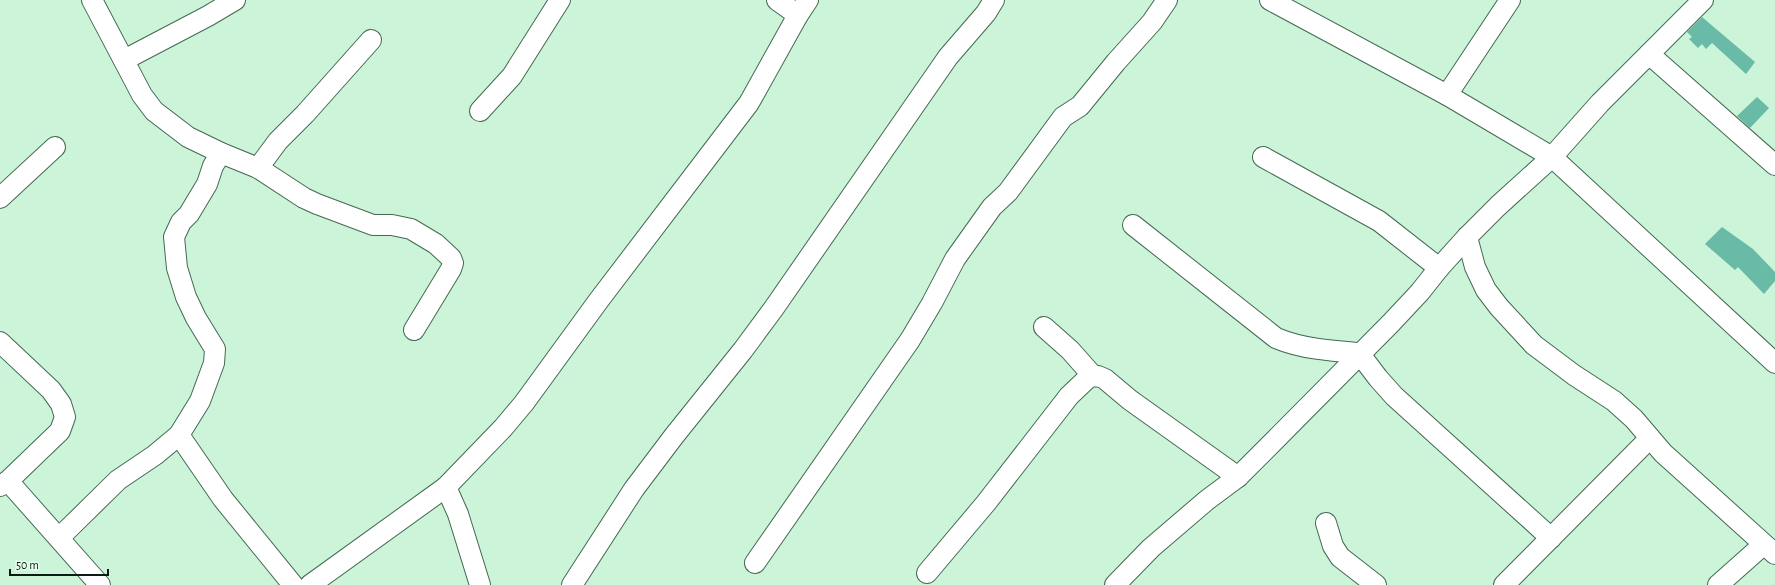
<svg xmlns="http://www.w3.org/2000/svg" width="1775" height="585" font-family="'Alegreya Sans',sans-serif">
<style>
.building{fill:#69baa6}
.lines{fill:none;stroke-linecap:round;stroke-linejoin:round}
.minor-casing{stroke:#446951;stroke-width:22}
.minor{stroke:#fff;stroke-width:20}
</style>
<rect width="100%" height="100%" fill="#cbf4d9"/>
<g class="building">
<polygon points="1702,17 1755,62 1746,74 1712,43 1706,49 1702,44 1698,48 1689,39 1692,37 1687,32"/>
<polygon points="1757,97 1769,108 1750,128 1737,116"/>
<polygon points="1722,227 1753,249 1775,272 1775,281 1764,294 1738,267 1735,270 1705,244"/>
</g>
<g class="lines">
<g class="minor-casing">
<g id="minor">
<polyline points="92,0 142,95 154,111 188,137 221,153 258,168 304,198 317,204 373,225 392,225 411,229 436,244 451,258 453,263 451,269 414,330"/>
<polyline points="777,0 798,15"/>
<polyline points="1270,0 1447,95 1552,157 1775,363"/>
<polyline points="1649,54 1775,165"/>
<polyline points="124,60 208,16 235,0"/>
<polyline points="1447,95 1510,0"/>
<polyline points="480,111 512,76 560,0"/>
<polyline points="1263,157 1379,221 1439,268"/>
<polyline points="258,168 278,141 305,114 371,40"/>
<polyline points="0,198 55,147"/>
<path d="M1133 225 1276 338C1302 349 1332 351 1359 353L1378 378 1394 396 1551 538"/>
<polyline points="1467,237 1475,267 1486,290 1499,307 1534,345 1574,375 1614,401 1634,419 1663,453 1775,554"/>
<polyline points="1044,327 1070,350 1093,376"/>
<polyline points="0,342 51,390 61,404 65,417 60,431 8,481 0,486"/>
<polyline points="179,435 223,499 293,585"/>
<polyline points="8,481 100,585"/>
<polyline points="1326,523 1333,546 1340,557 1376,585"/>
<polyline points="59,538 118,480 155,455 179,435 200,401 214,363 215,349 196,318 186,297 177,268 174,237 181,222 189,214 207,184 213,166 221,153"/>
<polyline points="755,563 910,340 932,303 955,259 992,207 1008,192 1063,117 1080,106 1116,62 1152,22 1167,0"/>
<polyline points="927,573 986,503 1069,396 1089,377 1098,376 1105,379 1130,400 1238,477"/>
<polyline points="310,585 446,487"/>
<polyline points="480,585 458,514 446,487 503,428 524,403 599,300 749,103 798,15 808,0"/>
<polyline points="572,585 634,489 674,436 743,350 774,308 948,57 986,13 994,0"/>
<polyline points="1115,585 1151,548 1207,500 1238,477 1276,439 1391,323 1420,292 1439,268 1467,237 1498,206 1552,157 1600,103 1703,0"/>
<polyline points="1504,585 1650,438"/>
<polyline points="1718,585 1763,545"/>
</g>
</g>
<use href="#minor" class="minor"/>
</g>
<path d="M10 569v6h98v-6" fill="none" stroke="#0c1c12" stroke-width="2"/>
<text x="16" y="569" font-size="12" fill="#0c1c12" stroke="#e4fdec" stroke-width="3" paint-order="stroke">50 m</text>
</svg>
